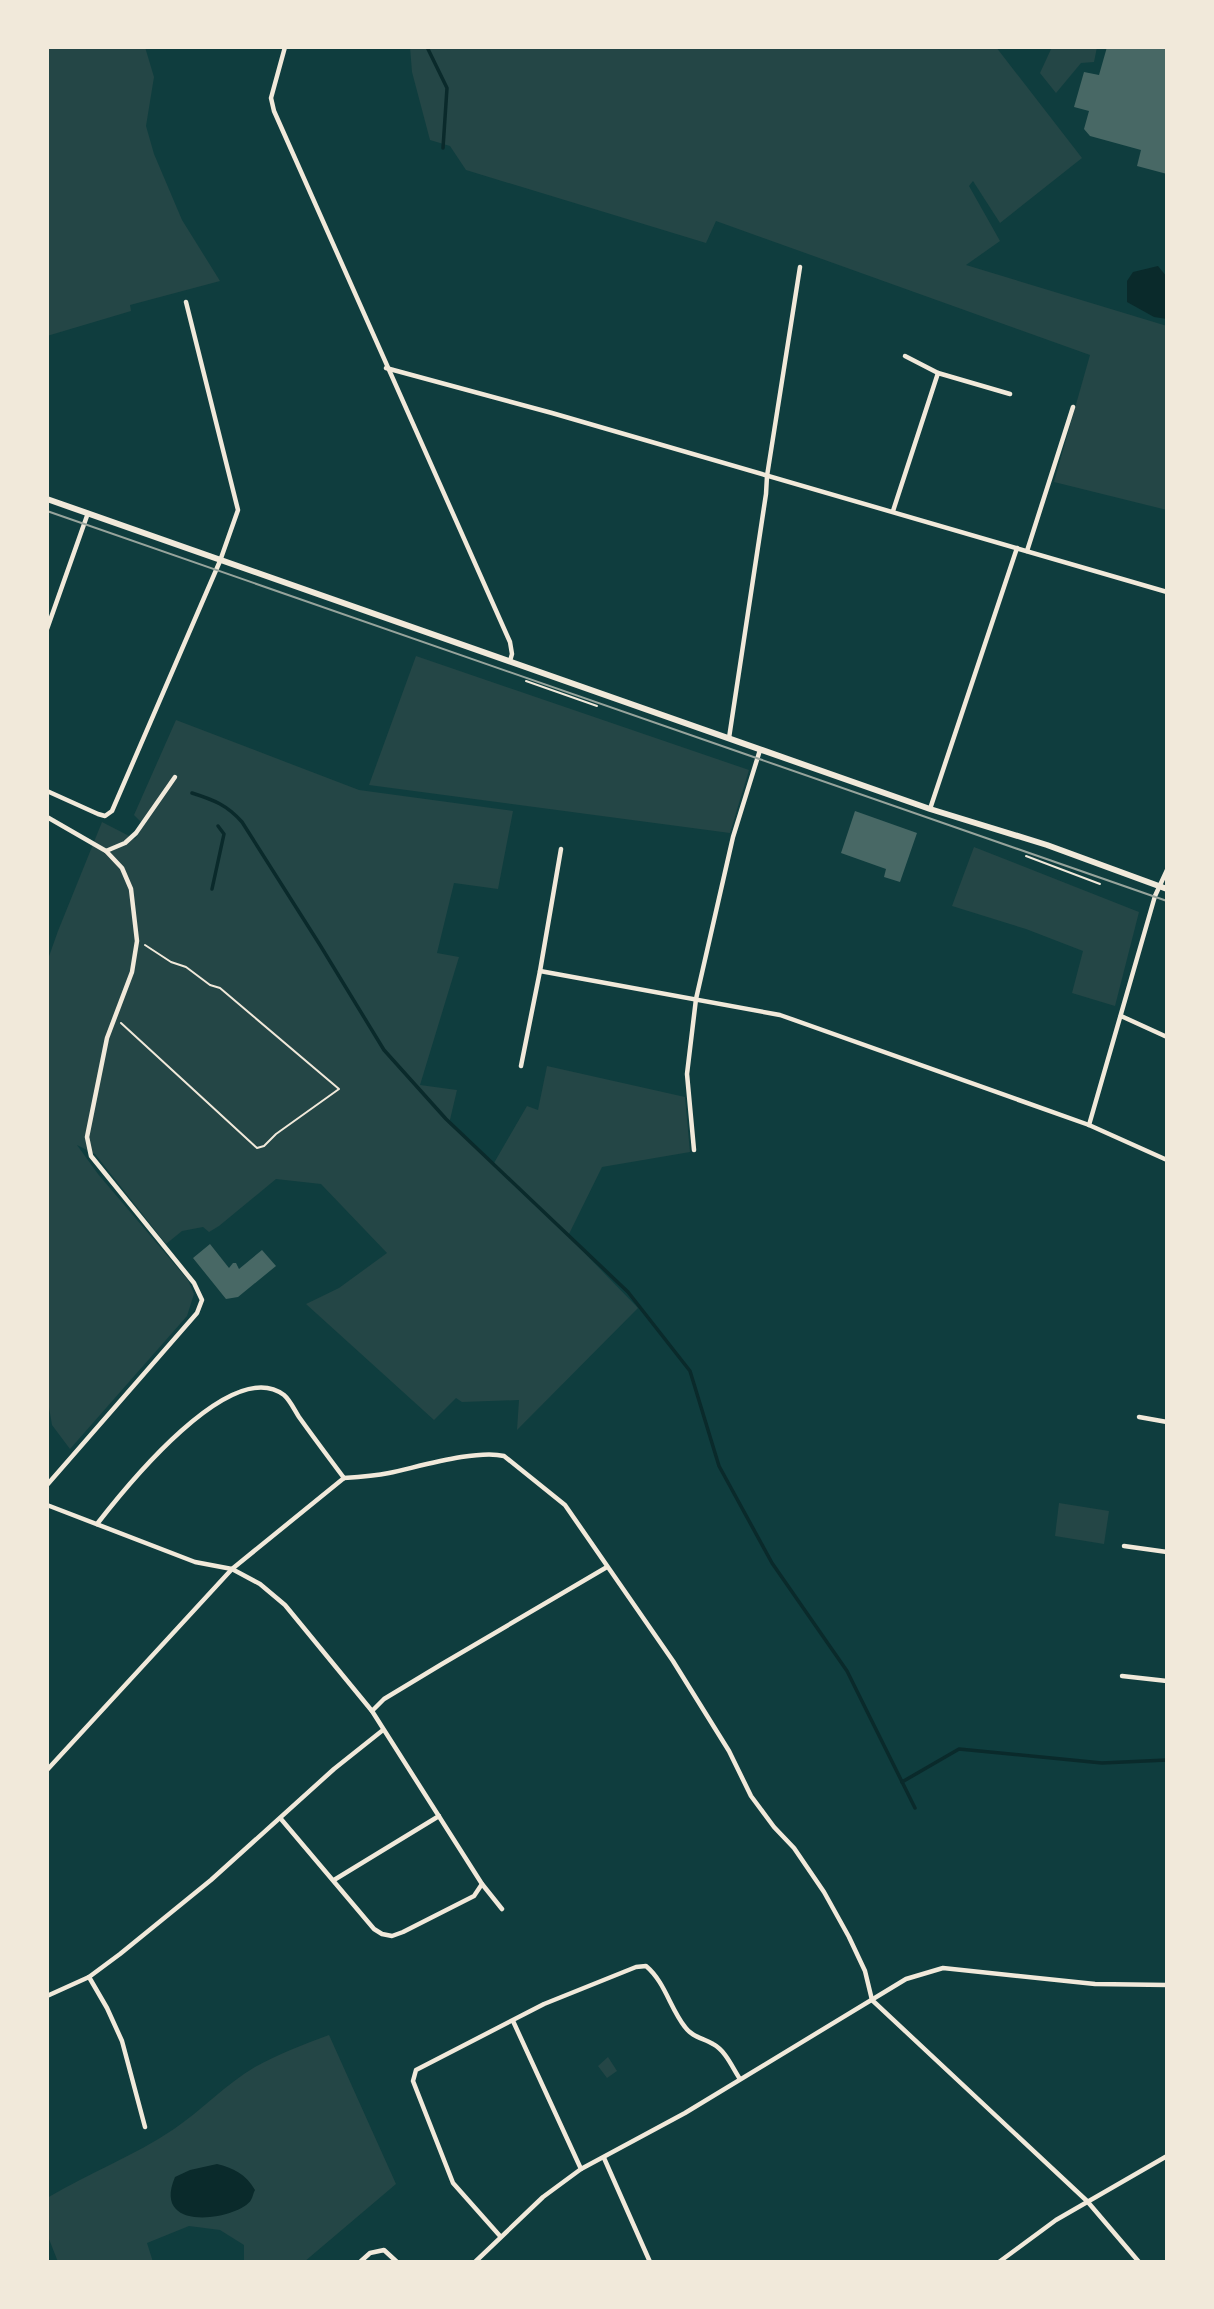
<svg xmlns="http://www.w3.org/2000/svg" width="1214" height="2309" font-family="'Source Serif 4',serif">
<style>
.green{fill:#244646}
.water{fill:#0a2a2b}
.lines{fill:none;stroke-linecap:round;stroke-linejoin:round}
.stream{stroke:#0a2a2b;stroke-width:3.5}
.building{fill:#486865}
.path{stroke:#f1e9da;stroke-width:2}
.minor{stroke:#f1e9da;stroke-width:4.5}
.secondary{stroke:#f1e9da;stroke-width:6}
.tram{stroke:#97a49c;stroke-width:2}
</style>
<rect width="100%" height="100%" fill="#0f3d3e"/>
<g class="green">
<polygon points="47,47 145,47 154,77 146,126 154,154 182,220 220,281 130,305 131,311 47,336"/>
<polygon points="410,47 996,47 1082,158 1000,223 973,181 969,186 1000,241 966,265 1167,326 1167,510 1054,482 1090,355 716,221 706,243 466,170 450,146 430,140 412,72"/>
<polygon points="1052,47 1097,47 1094,62 1081,63 1056,93 1040,73"/>
<polygon points="416,656 749,770 730,833 369,785"/>
<polygon points="176,720 359,790 513,811 498,889 454,883 437,953 459,957 420,1085 457,1090 449,1124 494,1163 527,1106 538,1110 547,1066 685,1097 690,1152 602,1167 568,1236 638,1308 517,1430 519,1400 462,1402 456,1398 434,1420 306,1304 339,1288 387,1253 321,1184 276,1179 219,1226 209,1232 203,1227 182,1231 166,1244 95,1154 77,1145 98,1174 188,1280 194,1294 187,1316 70,1449 52,1425 47,1396 47,962 58,931 102,822 135,839 144,825 134,815"/>
<polygon points="974,847 1139,912 1115,1006 1072,993 1083,951 1026,929 952,906"/>
<polygon points="1059,1503 1109,1511 1104,1544 1055,1536"/>
<path d="M329 2035 396 2184 304 2262H244V2245L220 2230 189 2226 147 2243 153 2262H58L47 2234V2198C89 2173 134 2156 174 2129 202 2110 226 2084 255 2067 279 2054 304 2044 329 2035Z"/>
<polygon points="608,2057 617,2071 607,2078 598,2066"/>
</g>
<g class="water">
<polygon points="1158,266 1167,277 1167,319 1154,317 1127,302 1127,281 1133,272"/>
<path d="M217 2164C233 2168 246 2174 255 2190 253 2193 253 2197 251 2200 240 2219 150 2235 175 2177L190 2170Z"/>
</g>
<g class="lines">
<g class="stream">
<polyline points="427,47 447,88 443,148"/>
<path d="M192 793C214 800 227 805 242 822L320 945 384 1050 446 1119 628 1292 690 1371 719 1466 772 1563 847 1671 915 1808"/>
<polyline points="212,889 224,834 218,826"/>
<polyline points="902,1782 959,1749 1102,1763 1167,1760"/>
</g>
</g>
<g class="building">
<polygon points="1107,47 1167,47 1167,174 1137,166 1141,150 1090,136 1084,129 1089,111 1074,107 1084,72 1099,75"/>
<polygon points="855,811 917,833 900,882 884,877 886,869 841,853"/>
<polygon points="210,1244 229,1268 233,1263 236,1263 239,1269 262,1250 276,1266 238,1297 226,1299 193,1258"/>
</g>
<g class="lines">
<g class="path">
<polyline points="526,681 597,706"/>
<polyline points="1026,856 1100,884"/>
<polyline points="121,1023 257,1148 264,1146 276,1134 339,1089 220,988 210,985 186,967 171,962 145,945"/>
</g>
<g class="minor">
<polyline points="285,47 271,98 274,111 510,642 512,654 510,661"/>
<polyline points="905,356 938,373"/>
<polyline points="386,368 552,413 1167,592"/>
<polyline points="893,511 938,373 1010,394"/>
<polyline points="1027,551 1073,407"/>
<polyline points="47,629 88,513"/>
<polyline points="729,738 766,494 767,476 800,267"/>
<polyline points="47,791 98,814 105,816 112,811 220,561 238,510 186,302"/>
<polyline points="930,809 1017,548"/>
<polyline points="47,817 106,851 122,868 131,889 137,941 132,972 107,1038 87,1137 91,1156 194,1283 202,1300 197,1313 47,1485"/>
<polyline points="106,851 125,843 136,833 175,777"/>
<polyline points="540,971 780,1015 1089,1125 1167,1160"/>
<polyline points="1121,1016 1167,1037"/>
<polyline points="521,1066 540,971 561,849"/>
<polyline points="1089,1125 1155,896 1167,870"/>
<polyline points="694,1150 687,1074 696,999 733,837 760,750"/>
<polyline points="1139,1417 1167,1422"/>
<path d="M344 1478C359 1477 374 1476 389 1473 418 1467 477 1449 504 1456L565 1505 673 1661 729 1751 751 1796 774 1827 794 1848 824 1892 849 1937 865 1971 872 2000 1087 2201 1139 2262"/>
<polyline points="47,1505 195,1562 232,1569 260,1584 285,1605 372,1711 482,1884 502,1909"/>
<path d="M97 1524C125 1488 231 1355 284 1395 290 1400 295 1411 299 1417 314 1438 329 1458 344 1478"/>
<polyline points="1124,1546 1167,1552"/>
<polyline points="1122,1676 1167,1681"/>
<polyline points="372,1711 384,1699 442,1664 607,1567"/>
<polyline points="47,1770 232,1569 344,1478"/>
<polyline points="281,1819 374,1929 382,1934 392,1936 403,1932 474,1896 482,1884"/>
<polyline points="334,1880 439,1816"/>
<polyline points="89,1977 107,2008 122,2041 145,2127"/>
<polyline points="47,1996 89,1977 120,1954 211,1880 334,1769 383,1730"/>
<polyline points="513,2021 581,2169"/>
<polyline points="604,2158 650,2262"/>
<path d="M500 2236 453 2183 413 2081 416 2070 544 2004 636 1967 646 1966C665 1982 670 2008 685 2027 692 2037 703 2038 713 2044 726 2051 732 2067 740 2079"/>
<polyline points="360,2262 370,2253 384,2250 397,2262"/>
<polyline points="475,2262 543,2197 581,2169 685,2113 906,1979 943,1968 1095,1984 1167,1985"/>
<polyline points="999,2262 1056,2220 1167,2156"/>
</g>
<polyline class="secondary" points="47,499 930,809 1047,845 1167,889"/>
<polyline class="tram" points="47,511 1167,901"/>
</g>
<rect width="1214" height="2309" fill="none" stroke="#f1e9da" stroke-width="98"/>
</svg>
